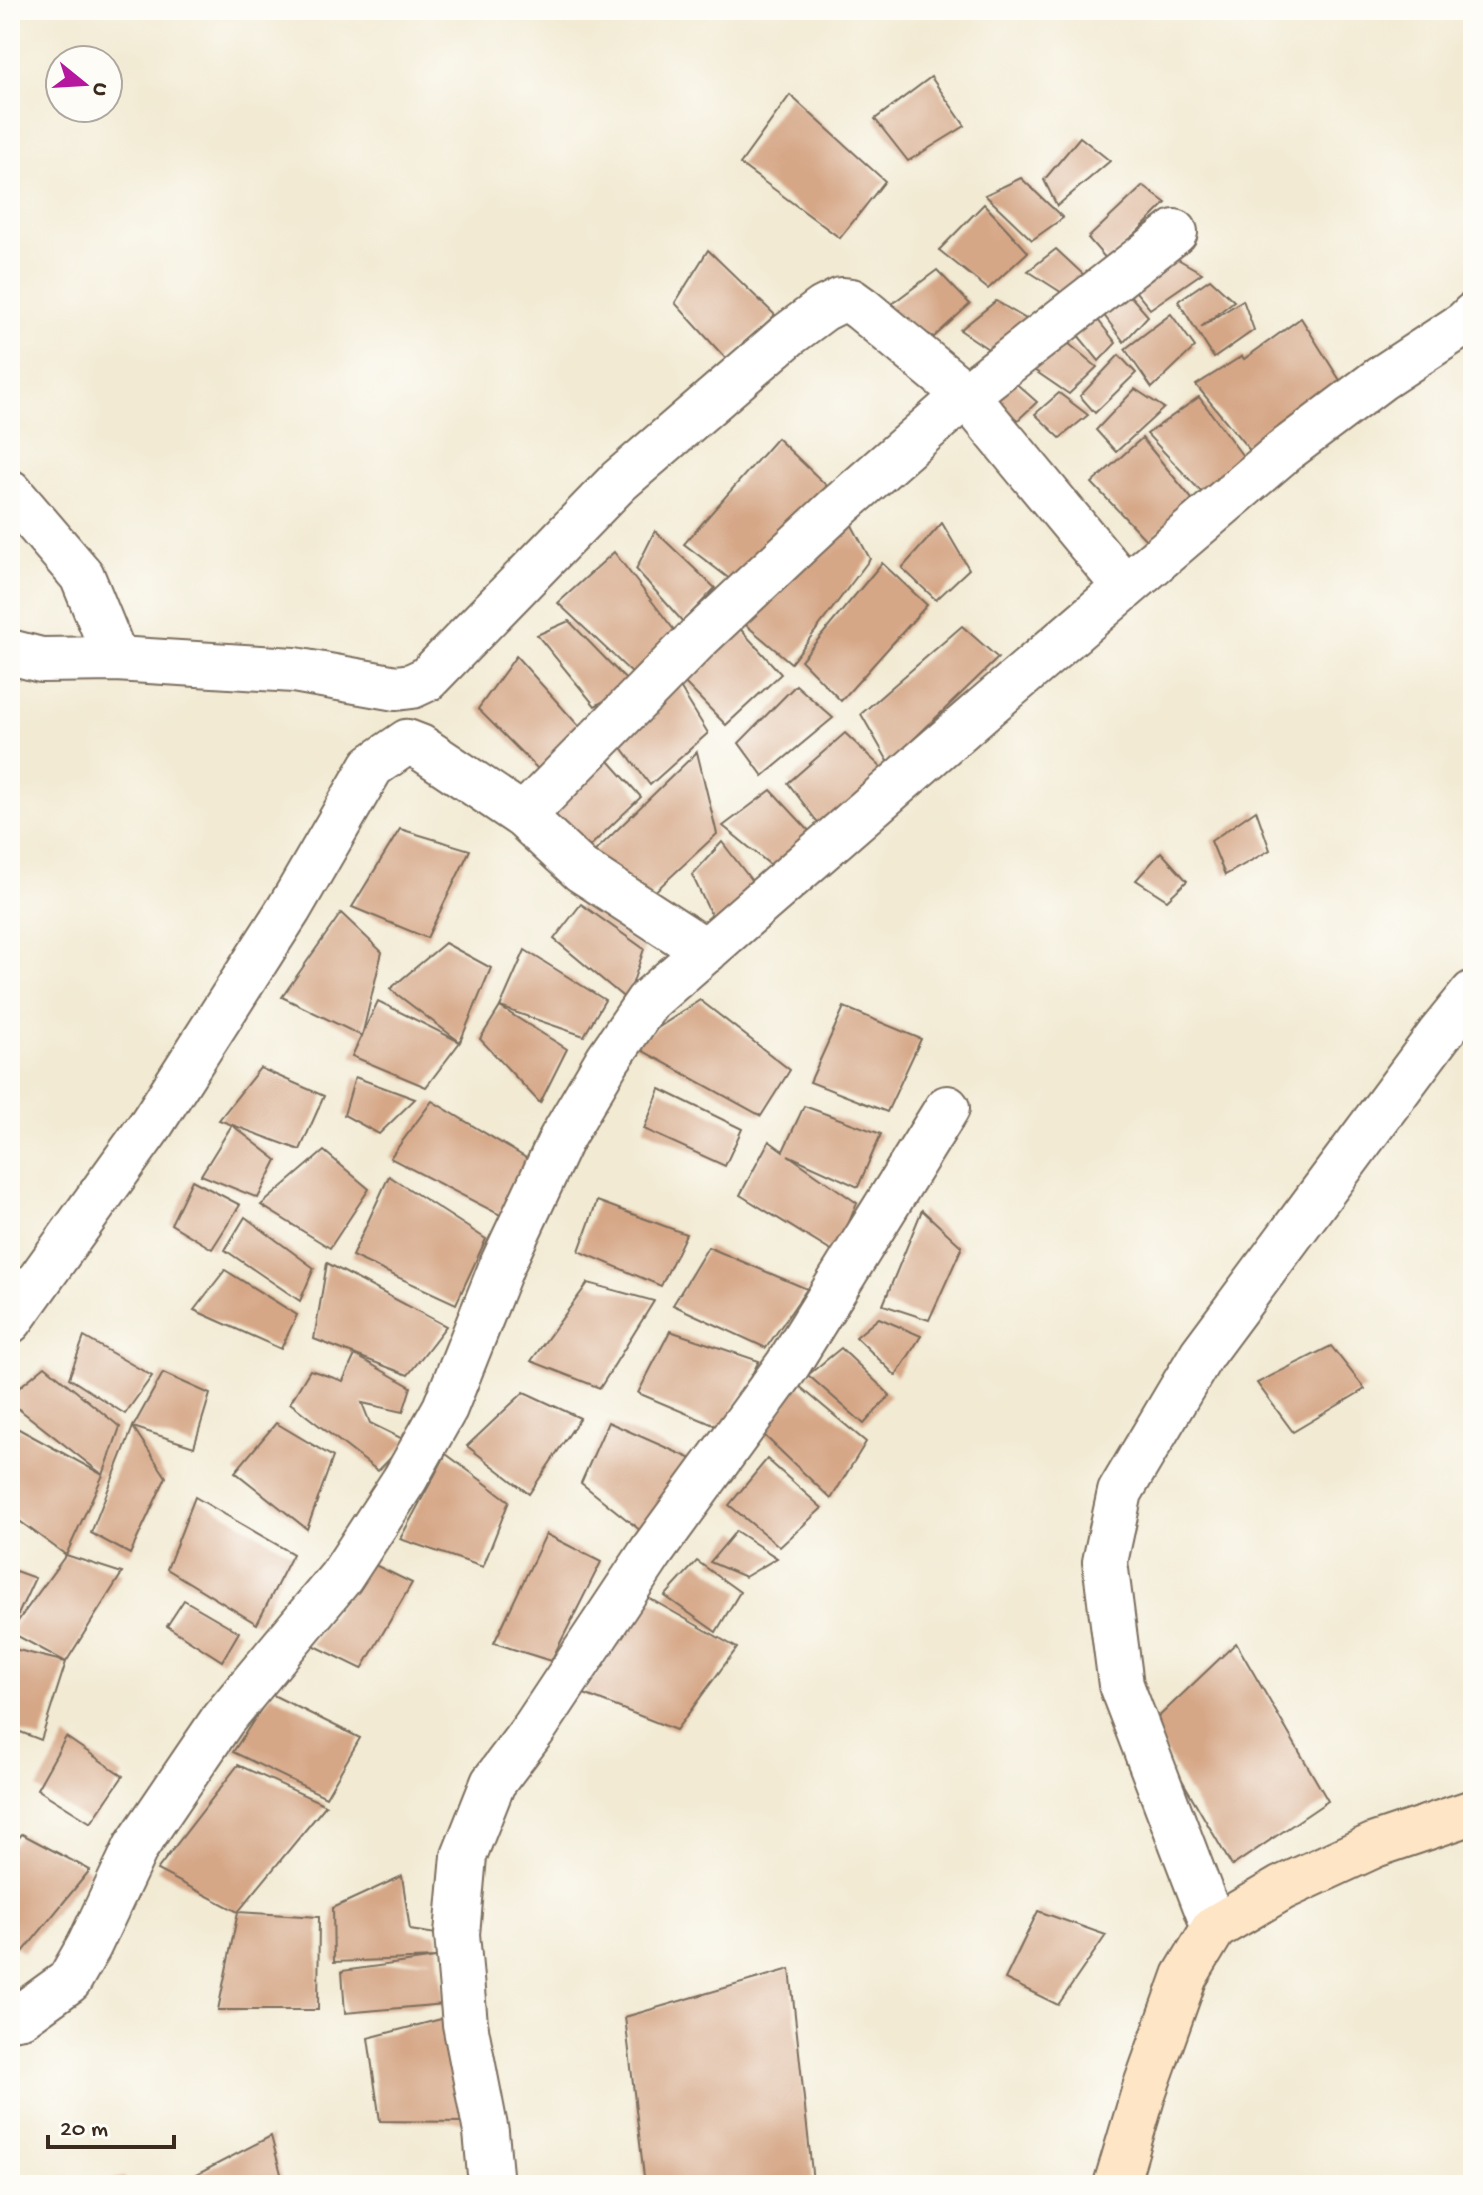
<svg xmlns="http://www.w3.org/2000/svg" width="1483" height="2195" font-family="'Gochi Hand',sans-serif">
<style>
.building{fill:#d6a787}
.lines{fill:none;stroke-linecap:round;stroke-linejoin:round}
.street-casing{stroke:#7b6d5d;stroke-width:48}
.secondary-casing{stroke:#7b6d5d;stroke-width:48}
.street{stroke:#fff;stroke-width:44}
.secondary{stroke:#fde5c5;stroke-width:44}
</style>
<rect width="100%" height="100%" fill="#fdfcf7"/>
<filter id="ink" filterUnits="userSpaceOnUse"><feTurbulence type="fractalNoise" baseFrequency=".0125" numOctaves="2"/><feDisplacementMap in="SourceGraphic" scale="16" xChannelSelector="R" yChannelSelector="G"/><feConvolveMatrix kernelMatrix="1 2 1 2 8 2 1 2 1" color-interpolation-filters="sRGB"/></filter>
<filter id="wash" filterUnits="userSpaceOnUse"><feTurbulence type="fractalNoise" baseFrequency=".006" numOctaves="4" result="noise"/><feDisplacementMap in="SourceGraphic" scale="32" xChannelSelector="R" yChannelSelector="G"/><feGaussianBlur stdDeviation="1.8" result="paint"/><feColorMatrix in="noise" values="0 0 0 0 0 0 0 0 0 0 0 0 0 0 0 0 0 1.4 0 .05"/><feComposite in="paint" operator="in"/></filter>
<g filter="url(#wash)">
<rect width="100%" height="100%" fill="#f2ead3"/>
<g id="blocks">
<g class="building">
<polygon points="931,77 965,126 908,161 875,119"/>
<polygon points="790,95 885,181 840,238 740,164"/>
<polygon points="1080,137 1110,161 1057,206 1044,180"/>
<polygon points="1021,178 1063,218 1032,240 985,195"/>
<polygon points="1143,186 1166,203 1108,261 1088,238"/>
<polygon points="984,204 1028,252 988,289 939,250"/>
<polygon points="1056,249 1086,277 1067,296 1028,271"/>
<polygon points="708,250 775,315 727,360 675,303"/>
<polygon points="1162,250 1202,273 1150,309 1131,286"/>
<polygon points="937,270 970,304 934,337 885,309"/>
<polygon points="1210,279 1234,301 1201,327 1243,300 1254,330 1214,358 1178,301"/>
<polygon points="1120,284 1148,316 1124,342 1100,310"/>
<polygon points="996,301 1036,325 1000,357 960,330"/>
<polygon points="1171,314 1195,347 1152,388 1125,349"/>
<polygon points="1094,315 1116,343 1099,361 1072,328"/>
<polygon points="1301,318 1341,382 1252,453 1196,385 1242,356 1244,359"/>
<polygon points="1062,338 1097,367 1069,394 1034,370"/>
<polygon points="1119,355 1136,373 1095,413 1080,396"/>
<polygon points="1011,379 1037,402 1018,420 986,398"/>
<polygon points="1135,389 1164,408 1116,452 1096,430"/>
<polygon points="1059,393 1088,415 1060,438 1035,414"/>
<polygon points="1199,397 1245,459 1203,494 1147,434"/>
<polygon points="777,438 827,486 739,586 684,544"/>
<polygon points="1142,438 1192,499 1148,542 1092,483"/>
<polygon points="848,518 870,559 791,663 740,620"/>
<polygon points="942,523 969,569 936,600 902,568"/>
<polygon points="655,531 715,588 683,622 636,569"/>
<polygon points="614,552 681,639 636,677 558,603"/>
<polygon points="882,563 927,605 841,701 801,660"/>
<polygon points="569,621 632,686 595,706 537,635"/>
<polygon points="734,622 781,674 726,725 680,678"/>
<polygon points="962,626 998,658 889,763 861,714"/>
<polygon points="516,656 585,733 548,779 478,709"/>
<polygon points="676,681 708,733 650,785 618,742"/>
<polygon points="796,685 833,718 763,776 739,743"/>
<polygon points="845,733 885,771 825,832 788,783"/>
<polygon points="601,752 641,797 584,852 549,806"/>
<polygon points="697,752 717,834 649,897 587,859"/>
<polygon points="771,790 826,849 784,876 723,826"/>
<polygon points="1256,810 1270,850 1225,875 1211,841"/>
<polygon points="400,829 470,850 427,938 352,907"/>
<polygon points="722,842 758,889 715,923 692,875"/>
<polygon points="1161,852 1187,881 1167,900 1136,880"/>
<polygon points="581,904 644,949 627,1000 554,939"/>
<polygon points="341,913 382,952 362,1036 282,997"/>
<polygon points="445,943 491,968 460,1042 426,1087 352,1056 378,1001 460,1042 390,989"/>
<polygon points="525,950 605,1000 584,1036 500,1007"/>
<polygon points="700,1000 790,1070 761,1116 632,1045"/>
<polygon points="500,1007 567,1049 540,1103 480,1039"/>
<polygon points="844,1007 921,1039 887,1112 810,1082"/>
<polygon points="260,1068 324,1096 300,1150 219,1120"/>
<polygon points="355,1077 415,1099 379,1134 344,1115"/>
<polygon points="660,1089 742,1129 725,1166 644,1129"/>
<polygon points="432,1101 531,1161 504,1217 390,1158"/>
<polygon points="804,1106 881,1134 858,1187 788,1155 857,1203 836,1254 740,1195 769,1141 783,1151"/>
<polygon points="232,1125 277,1160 258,1198 201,1175"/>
<polygon points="324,1151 369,1189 330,1248 261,1205"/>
<polygon points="389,1176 486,1239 456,1304 352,1256"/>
<polygon points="192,1180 240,1205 212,1249 171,1224"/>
<polygon points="597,1201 686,1234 661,1286 579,1251"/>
<polygon points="922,1210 962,1247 929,1320 883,1305"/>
<polygon points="245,1217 314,1268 300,1301 225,1250"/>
<polygon points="708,1247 807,1289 766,1348 673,1305"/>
<polygon points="327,1263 446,1326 408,1375 314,1339"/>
<polygon points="225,1270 297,1315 281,1349 194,1310"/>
<polygon points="588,1283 654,1301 600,1388 531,1361"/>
<polygon points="879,1318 921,1336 896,1376 856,1337"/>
<polygon points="670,1331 759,1361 723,1429 638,1393"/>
<polygon points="84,1337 152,1376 125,1414 69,1378"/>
<polygon points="1331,1346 1365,1389 1293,1432 1257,1383"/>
<polygon points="841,1348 890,1395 864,1424 808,1375"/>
<polygon points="355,1355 411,1387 403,1412 362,1403 370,1423 407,1441 378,1471 290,1403 310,1370 343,1381"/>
<polygon points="45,1366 120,1427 103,1475 10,1402 10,1395"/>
<polygon points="163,1373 210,1394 194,1447 133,1427"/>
<polygon points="798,1385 866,1442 831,1499 764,1435"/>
<polygon points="524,1392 580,1418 529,1494 467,1446"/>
<polygon points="608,1422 692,1459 646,1535 581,1483"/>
<polygon points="276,1423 333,1457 307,1529 235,1472"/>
<polygon points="133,1427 166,1477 130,1554 91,1533"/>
<polygon points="17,1428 103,1475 66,1555 10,1514 10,1439"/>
<polygon points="446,1454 509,1501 483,1567 400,1539"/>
<polygon points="767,1459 822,1508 780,1547 729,1505"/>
<polygon points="195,1497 293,1554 257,1624 167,1569"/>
<polygon points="736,1531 777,1558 745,1577 710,1562"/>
<polygon points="546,1534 601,1562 551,1661 494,1643"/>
<polygon points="66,1555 122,1573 66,1662 41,1740 10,1728 10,1648 66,1662 10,1632"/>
<polygon points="697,1561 740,1592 716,1632 665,1596"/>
<polygon points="369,1562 412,1583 362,1669 311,1644"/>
<polygon points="10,1569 35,1578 10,1632"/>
<polygon points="647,1597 737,1648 676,1730 584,1694"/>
<polygon points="184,1600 239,1632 222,1661 167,1626"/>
<polygon points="1236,1643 1328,1801 1232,1866 1150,1725"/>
<polygon points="271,1694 360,1738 326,1797 233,1752"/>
<polygon points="66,1737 123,1776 91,1823 37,1789"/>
<polygon points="238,1765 326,1805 238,1912 157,1870"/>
<polygon points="22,1834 90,1870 23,1952 10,1943 10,1848"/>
<polygon points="402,1876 410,1930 437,1934 444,2004 345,2013 342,1971 436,1958 334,1962 333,1908"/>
<polygon points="1038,1911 1106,1935 1058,2005 1005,1979"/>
<polygon points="238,1912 319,1917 318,2010 218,2010"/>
<polygon points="790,1969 813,2182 800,2185 645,2185 625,2017"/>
<polygon points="445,2018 463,2122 380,2121 368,2038"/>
<polygon points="271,2136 284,2185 177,2185"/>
<polygon points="124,2177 128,2185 91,2185 91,2184"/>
</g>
</g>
</g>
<g filter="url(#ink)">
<use href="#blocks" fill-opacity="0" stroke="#7b6d5d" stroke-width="2"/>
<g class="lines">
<g class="street-casing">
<g id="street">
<polyline points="10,492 82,576 116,659"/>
<polyline points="10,652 41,660 116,659 294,670 396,688 412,686 427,679 619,481 788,335 823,309 841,300 851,301 862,309 966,395 1125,587"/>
<polyline points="523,816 697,639 837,508 966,395 1175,232"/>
<polyline points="10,1321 152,1123 289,909 372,766 407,742 420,747 523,816 581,870 706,951"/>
<polyline points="1214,1928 1121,1685 1105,1562 1120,1492 1202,1354 1439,1035 1473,993"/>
<polyline points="10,2017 22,2015 69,1981 89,1946 136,1847 223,1719 341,1577 405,1479 445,1408 502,1265 561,1139 608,1059 648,1001 988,705 1283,452 1380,379 1465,323 1473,315"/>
<polyline points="491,2185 486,2132 465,2024 457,1934 464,1856 493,1783 533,1730 652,1551 787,1366 947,1108"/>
</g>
</g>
<g class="secondary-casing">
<polyline id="secondary" points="1116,2185 1145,2088 1185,1976 1214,1928 1282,1888 1375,1845 1473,1812"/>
</g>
<use href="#street" class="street"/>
<use href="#secondary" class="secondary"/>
</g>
</g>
<rect width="1483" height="2195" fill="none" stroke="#fdfcf7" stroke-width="40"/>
<g transform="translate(84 84) rotate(108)"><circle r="38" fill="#fdfcf7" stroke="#afa8a0" stroke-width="2"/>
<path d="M0-6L14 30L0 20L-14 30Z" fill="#b5179e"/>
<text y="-12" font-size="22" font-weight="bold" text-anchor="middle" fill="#3b2a1e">U</text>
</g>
<path d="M48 2135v12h126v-12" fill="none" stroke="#3b2a1e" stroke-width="4"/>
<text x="60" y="2135" font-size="24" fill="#3b2a1e" stroke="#fdfcf7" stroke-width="6" paint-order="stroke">20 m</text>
</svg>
